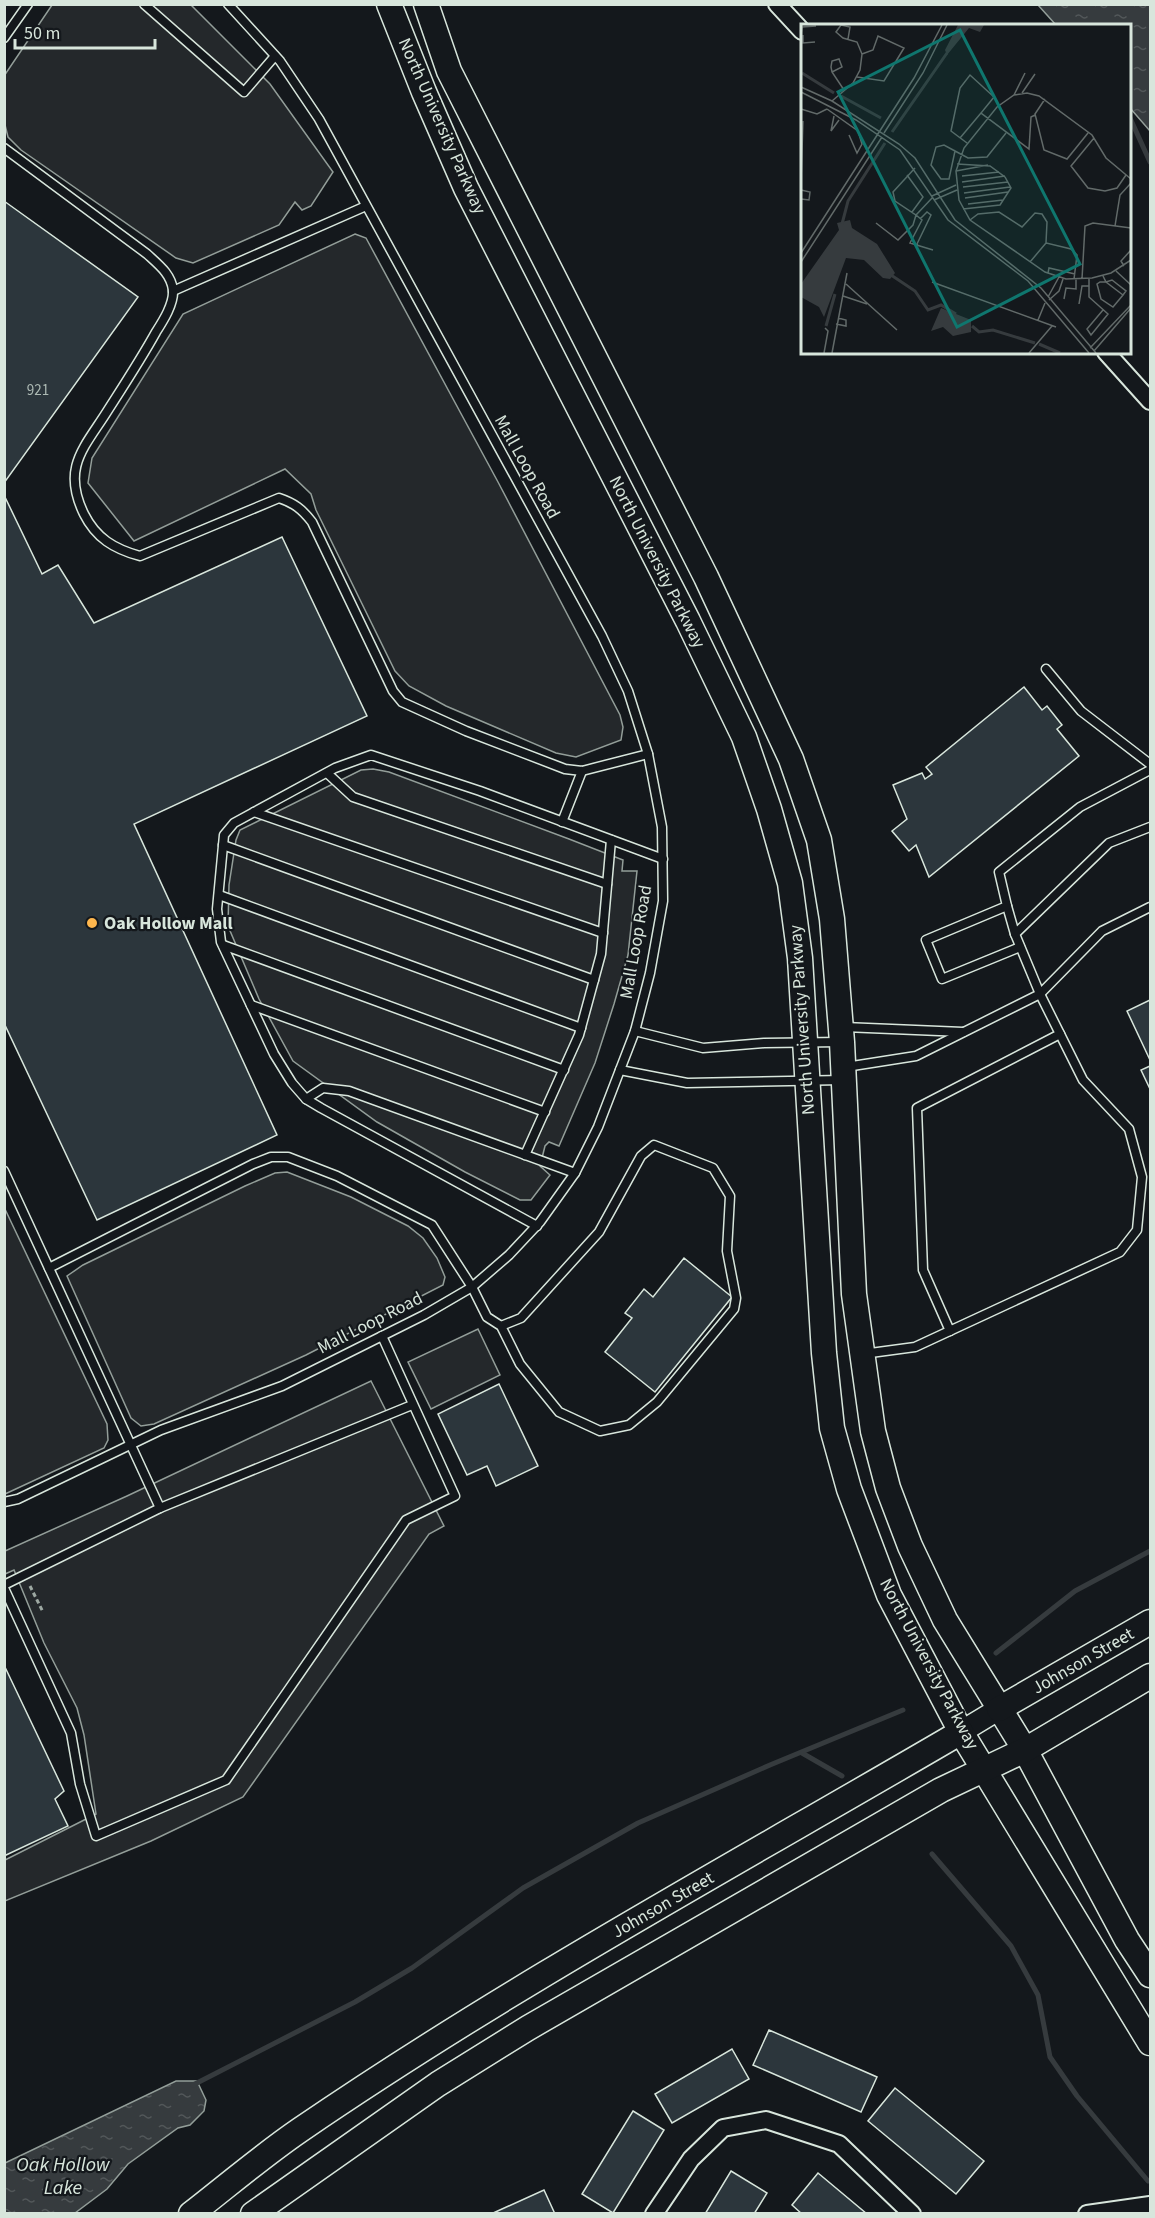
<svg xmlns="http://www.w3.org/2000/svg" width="1155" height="2218" font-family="'Source Sans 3',sans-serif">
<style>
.parking{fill:#24282b;stroke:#939e99;stroke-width:1.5}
.water{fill:url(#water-ripples);stroke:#939e99;stroke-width:1.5}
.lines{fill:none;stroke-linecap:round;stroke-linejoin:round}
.stream{stroke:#363b3e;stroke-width:5}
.building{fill:#2c363c;stroke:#d8e6dc;stroke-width:1.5}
.service-casing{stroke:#d8e6dc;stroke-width:11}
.minor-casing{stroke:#d8e6dc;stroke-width:20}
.tertiary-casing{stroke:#d8e6dc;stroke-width:24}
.secondary-casing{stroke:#d8e6dc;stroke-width:27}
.path{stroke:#9da8a2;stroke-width:3;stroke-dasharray:4.5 3;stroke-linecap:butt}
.service{stroke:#14181c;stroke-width:8}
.minor{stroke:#14181c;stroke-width:16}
.tertiary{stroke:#14181c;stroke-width:21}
.secondary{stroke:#14181c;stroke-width:24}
.poi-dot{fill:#ffb74d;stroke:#14181c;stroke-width:2}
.labels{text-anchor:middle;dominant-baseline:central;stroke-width:4.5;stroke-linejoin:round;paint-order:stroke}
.number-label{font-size:15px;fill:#adbab4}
.street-label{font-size:18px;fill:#d8e6dc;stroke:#14181c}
.poi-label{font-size:18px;font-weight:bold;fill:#d8e6dc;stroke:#14181c;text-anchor:start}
.water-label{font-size:20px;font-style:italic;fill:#d8e6dc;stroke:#14181c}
.inset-river{fill:none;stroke:#363b3e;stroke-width:3}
.inset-road{fill:none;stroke:#626a69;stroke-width:1.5}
.view{fill:#0f766e;fill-opacity:0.15;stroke:#0f766e;stroke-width:3}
.inset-edge{fill:none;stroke:#d8e6dc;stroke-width:3}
</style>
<defs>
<pattern id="water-ripples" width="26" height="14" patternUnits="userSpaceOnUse" patternTransform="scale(1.5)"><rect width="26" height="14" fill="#363b3e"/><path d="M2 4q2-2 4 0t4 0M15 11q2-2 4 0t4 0" fill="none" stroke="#525759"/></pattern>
</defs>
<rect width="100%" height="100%" fill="#14181c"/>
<g class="parking">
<polygon points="52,5 191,5 270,84 333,172 311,206 302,210 295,202 279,225 193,263 176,258 21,150 8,137 5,125 4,76"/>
<polygon points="355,234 366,238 498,482 620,715 623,727 621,740 576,757 556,753 446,706 409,686 395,671 316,510 311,494 285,469 134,541 88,483 92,458 183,314"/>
<polygon points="373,769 389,772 569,839 623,860 622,871 637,871 628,955 614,1004 595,1063 559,1146 549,1142 545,1146 540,1166 550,1175 531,1200 520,1200 465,1172 377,1122 293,1061 259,999 228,926 229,885 236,840 240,830 361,770"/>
<polygon points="287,1172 351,1197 408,1226 423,1238 437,1258 445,1277 443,1285 306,1355 154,1424 141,1426 131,1418 67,1276 83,1265 245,1186 275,1173"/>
<polygon points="4,1207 107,1424 108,1440 104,1448 5,1494"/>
<polygon points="478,1329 500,1375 431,1409 408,1362"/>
<polygon points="371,1381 444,1526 429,1534 243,1797 151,1841 5,1901 5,1860 96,1814 84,1735 77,1708 44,1643 14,1570 5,1574 5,1551 127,1496"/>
</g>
<g class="water">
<polygon points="1038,5 1150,5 1150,131 1130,108 1130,26 1056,25"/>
<polygon points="176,2081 197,2081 206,2100 204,2111 190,2125 178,2128 128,2164 107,2189 75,2213 5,2213 5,2163"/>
</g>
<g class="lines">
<g class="stream">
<polyline points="1130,118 1150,162"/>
<polyline points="996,1653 1075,1591 1150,1551"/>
<polyline points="802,1753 842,1776"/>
<polyline points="932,1854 1011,1946 1038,1995 1050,2057 1077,2096 1148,2181"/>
<polyline points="193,2085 355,2002 412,1968 523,1888 638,1823 770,1765 903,1710"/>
</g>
</g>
<g class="building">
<polygon points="4,201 138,297 4,483"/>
<polygon points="4,495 42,574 58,565 94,623 282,537 367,716 134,824 277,1135 97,1220 4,1023"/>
<polygon points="1024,687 1042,710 1047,706 1062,725 1057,729 1079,756 929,877 916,845 909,851 892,831 907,819 893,785 922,773 925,779 932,774 926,767"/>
<polygon points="1150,1000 1150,1060 1127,1011"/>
<polygon points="1150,1066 1150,1089 1141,1070"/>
<polygon points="684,1258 732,1297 655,1392 605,1352 632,1318 625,1313 644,1289 653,1297"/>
<polygon points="499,1384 538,1466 496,1486 487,1466 467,1475 438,1414"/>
<polygon points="4,1665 64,1791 55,1799 68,1826 4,1856"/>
<polygon points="769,2030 877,2077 861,2112 753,2065"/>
<polygon points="732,2049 749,2079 672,2123 655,2094"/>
<polygon points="895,2088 984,2161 956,2194 868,2121"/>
<polygon points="633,2111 664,2130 613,2213 582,2194"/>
<polygon points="731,2171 767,2193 754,2214 705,2214"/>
<polygon points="818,2173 867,2214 802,2214 792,2205"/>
<polygon points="544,2190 555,2214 491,2214"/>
</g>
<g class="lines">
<g class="service-casing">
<g id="service">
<polyline points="144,4 244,92 275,56"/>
<polyline points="4,38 28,4"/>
<path d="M4 148 147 254C159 265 171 274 173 290 174 304 163 321 156 332 141 359 124 385 108 410 85 447 61 467 84 514 96 538 114 549 140 556L279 498C294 503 302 509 312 522L393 691 402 702 466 731 565 769 582 771 648 754"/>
<polyline points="173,291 366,206"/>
<polyline points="1046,669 1081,711 1150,764"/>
<polyline points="327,773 353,797 607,884"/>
<polyline points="254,812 603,933"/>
<polyline points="562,822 582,771"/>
<polyline points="1150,827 1109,843 1015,934 1040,994 1102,931 1150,907"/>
<polyline points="223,845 594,980"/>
<polyline points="219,895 581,1028"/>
<polyline points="1007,906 1015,934"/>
<polyline points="223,945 564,1070"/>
<polyline points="1020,947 942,979 926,940 1007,906 999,872 1080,807 1150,770"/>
<polyline points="251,1005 545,1112"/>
<polyline points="844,1027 963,1032"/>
<polyline points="635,1031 703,1048 764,1043 841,1042"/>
<polyline points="846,1067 916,1056 1040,994 1083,1080 1129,1129 1142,1177 1137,1230 1120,1252 915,1347 863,1354"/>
<polyline points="620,1070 687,1083 843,1080"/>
<polyline points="306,1099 323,1088 349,1091 575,1173"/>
<polyline points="525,1155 579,1035 601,954 611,840"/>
<polyline points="4,1171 160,1508 4,1585"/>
<polyline points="537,1226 321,1108 306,1099 292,1083 274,1054 221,942 217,909 224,835 234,823 335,768 371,755 480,791 663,859"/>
<polyline points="49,1268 253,1164 271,1157 288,1157 337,1176 432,1225 472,1287 487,1317 501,1326 521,1318 599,1232 641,1156 654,1145 713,1168 730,1196 727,1251 736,1298 734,1309 657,1402 629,1425 600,1431 559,1412 520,1364 501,1326"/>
<polyline points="950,1331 923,1270 917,1108 1060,1034"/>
<polyline points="4,1502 18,1499 161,1430 282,1386 424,1315 472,1287 509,1255 540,1222 575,1173 598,1127 635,1031 650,973 663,901 662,827 648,754 628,691 602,636 319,119 280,61 228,4"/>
<polyline points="160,1508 412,1405"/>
<polyline points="4,1588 71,1733 80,1784 96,1836 226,1780 406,1520 455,1496 382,1336"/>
</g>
</g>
<g class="minor-casing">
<g id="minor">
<polyline points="777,4 802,31"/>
<polyline points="1106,352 1150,401"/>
<polyline points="654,2214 691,2159 723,2128 766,2120 839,2144 912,2214"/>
<polyline points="1087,2214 1150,2205"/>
</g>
</g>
<g class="tertiary-casing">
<polyline id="tertiary" points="961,1732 999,1709"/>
</g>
<g class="secondary-casing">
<g id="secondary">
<polyline points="389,4 424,92 466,188 688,621 744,737 769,809 790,883 800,958 824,1353 832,1428 849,1489 889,1595 961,1732 1150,2043"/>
<polyline points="426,4 449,71 706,577 791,759 819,840 832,919 842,1042 854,1294 873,1431 888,1488 910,1546 945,1620 1025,1750 1127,1940 1150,1975"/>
<polyline points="999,1709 1150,1622"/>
<path d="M191 2214C227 2186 262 2156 300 2130 512 1985 739 1862 961 1732"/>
<polyline points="253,2214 438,2084 528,2028 941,1790 1025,1750 1150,1676"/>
</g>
</g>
<polyline class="path" points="30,1586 43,1612"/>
<use href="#service" class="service"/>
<use href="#minor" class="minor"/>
<use href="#tertiary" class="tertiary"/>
<use href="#secondary" class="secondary"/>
</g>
<circle class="poi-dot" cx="92" cy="923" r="6"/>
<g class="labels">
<g class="number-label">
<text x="38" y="390">921</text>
</g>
<g class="street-label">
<text transform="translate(442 126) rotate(66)">North University Parkway</text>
<text transform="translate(527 467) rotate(61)">Mall Loop Road</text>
<text transform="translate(657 562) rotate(63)">North University Parkway</text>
<text transform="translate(636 942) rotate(-80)">Mall Loop Road</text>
<text transform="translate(802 1020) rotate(-94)">North University Parkway</text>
<text transform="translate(370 1323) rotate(-27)">Mall Loop Road</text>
<text transform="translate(1083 1661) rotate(-30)">Johnson Street</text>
<text transform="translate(929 1664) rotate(62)">North University Parkway</text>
<text transform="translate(663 1905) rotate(-30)">Johnson Street</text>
</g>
<g class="poi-label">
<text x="104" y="923">Oak Hollow Mall</text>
</g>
<g class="water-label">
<text x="63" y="2165">Oak Hollow<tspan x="63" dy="23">Lake</tspan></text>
</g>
</g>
<g transform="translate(801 24)">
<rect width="330" height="330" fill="#14181c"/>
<path d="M157 1H183L179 8 168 4 146 31 144 26ZM49 196 51 204 76 220 94 249 89 255 82 254 63 236 45 234 23 293 18 283 0 273V260L38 206 36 199ZM140 284 170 296V308L152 312 142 303 130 307Z" fill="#363b3e"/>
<path class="inset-river" d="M1 49 33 69M40 72 80 94M91 108 146 29M41 200 47 177 84 119M90 251 114 267 127 286 140 281 155 290M25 302 34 270M171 302 178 308 192 306 234 319M238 320 259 329"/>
<path class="inset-road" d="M0 11 1 3 15 2M2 11V19L14 18M31 48 41 43 38 35 31 37 30 43 31 48 43 66M56 53 83 57 103 24 77 12 72 26 61 30M0 63 31 77 98 120 114 134 154 196 240 264 295 329M0 68 55 96 99 126 147 196 227 257 288 329M221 69 234 50M213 71 224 49M244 75 234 90 243 126 266 135 287 109M31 77 52 59 59 46 61 30 56 18 42 14 35 8 40 1 49 3 47 15M0 85 16 90 26 85M26 85 57 107 61 120 56 129 48 111M33 92 30 107 38 96M83 109 122 49 146 1M159 114 180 89M293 114 270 142 287 164 304 167 316 164 325 151M166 119 150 107 159 64 169 51 193 73 180 89 228 125 230 93 234 91M154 127 143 121 135 123 130 141 140 155H148L154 127 167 134 186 133 205 109M156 140 189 142 204 153 210 164 199 181 162 185M114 144 92 168 94 177 115 191 132 173M155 147 187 141M106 151 122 173 111 188M161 152 198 148M330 155 305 134 291 111 238 72 226 69 213 71 196 83 163 124 155 147 158 176 169 196 244 248 265 255 291 254 310 249 330 236M0 158 2 97M161 158 204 152M162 163 207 158M0 166 9 168 8 176 0 175M163 169 209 163M131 172 155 161M164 174 207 168M133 176 156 166M167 180 202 176M115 191 121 196 109 219 132 226M169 196 177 190 198 188 221 203 234 189 241 190 246 198 245 219 270 225 276 231 273 255M75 199 97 216 112 201 115 191M314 202 319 171 330 159M115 222 130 191 126 188 119 195M0 229 113 54 141 1M0 238 81 113M229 238 245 219M323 242 320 237 330 226M315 247 330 261M247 249 248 244 274 250M302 252 305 258 322 271 312 283 300 275 296 260 299 258H305L311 256 325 267 322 271M281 255 284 202 292 199 330 204M288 255V273L307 290 290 311 286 305 302 286M131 258 255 303M45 260 96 306M42 272 66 280M247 273 258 253M263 275 265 264 275 265V255M248 276 258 267 262 255M278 280 281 262H288M237 296 244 279M35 300 45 302V296L37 294M289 324 330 281M293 327 330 284M23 329 27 307 24 304M31 329 46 249M228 329 251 302"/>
<path class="view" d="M159 6 279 240 156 303 37 68Z"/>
<rect width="330" height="330" class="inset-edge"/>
</g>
<rect width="1155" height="2218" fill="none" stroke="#d8e6dc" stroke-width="12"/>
<path d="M15 39v9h140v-9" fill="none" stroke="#d8e6dc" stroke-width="3"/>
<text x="24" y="39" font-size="18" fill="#d8e6dc" stroke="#14181c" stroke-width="4.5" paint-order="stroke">50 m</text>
</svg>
